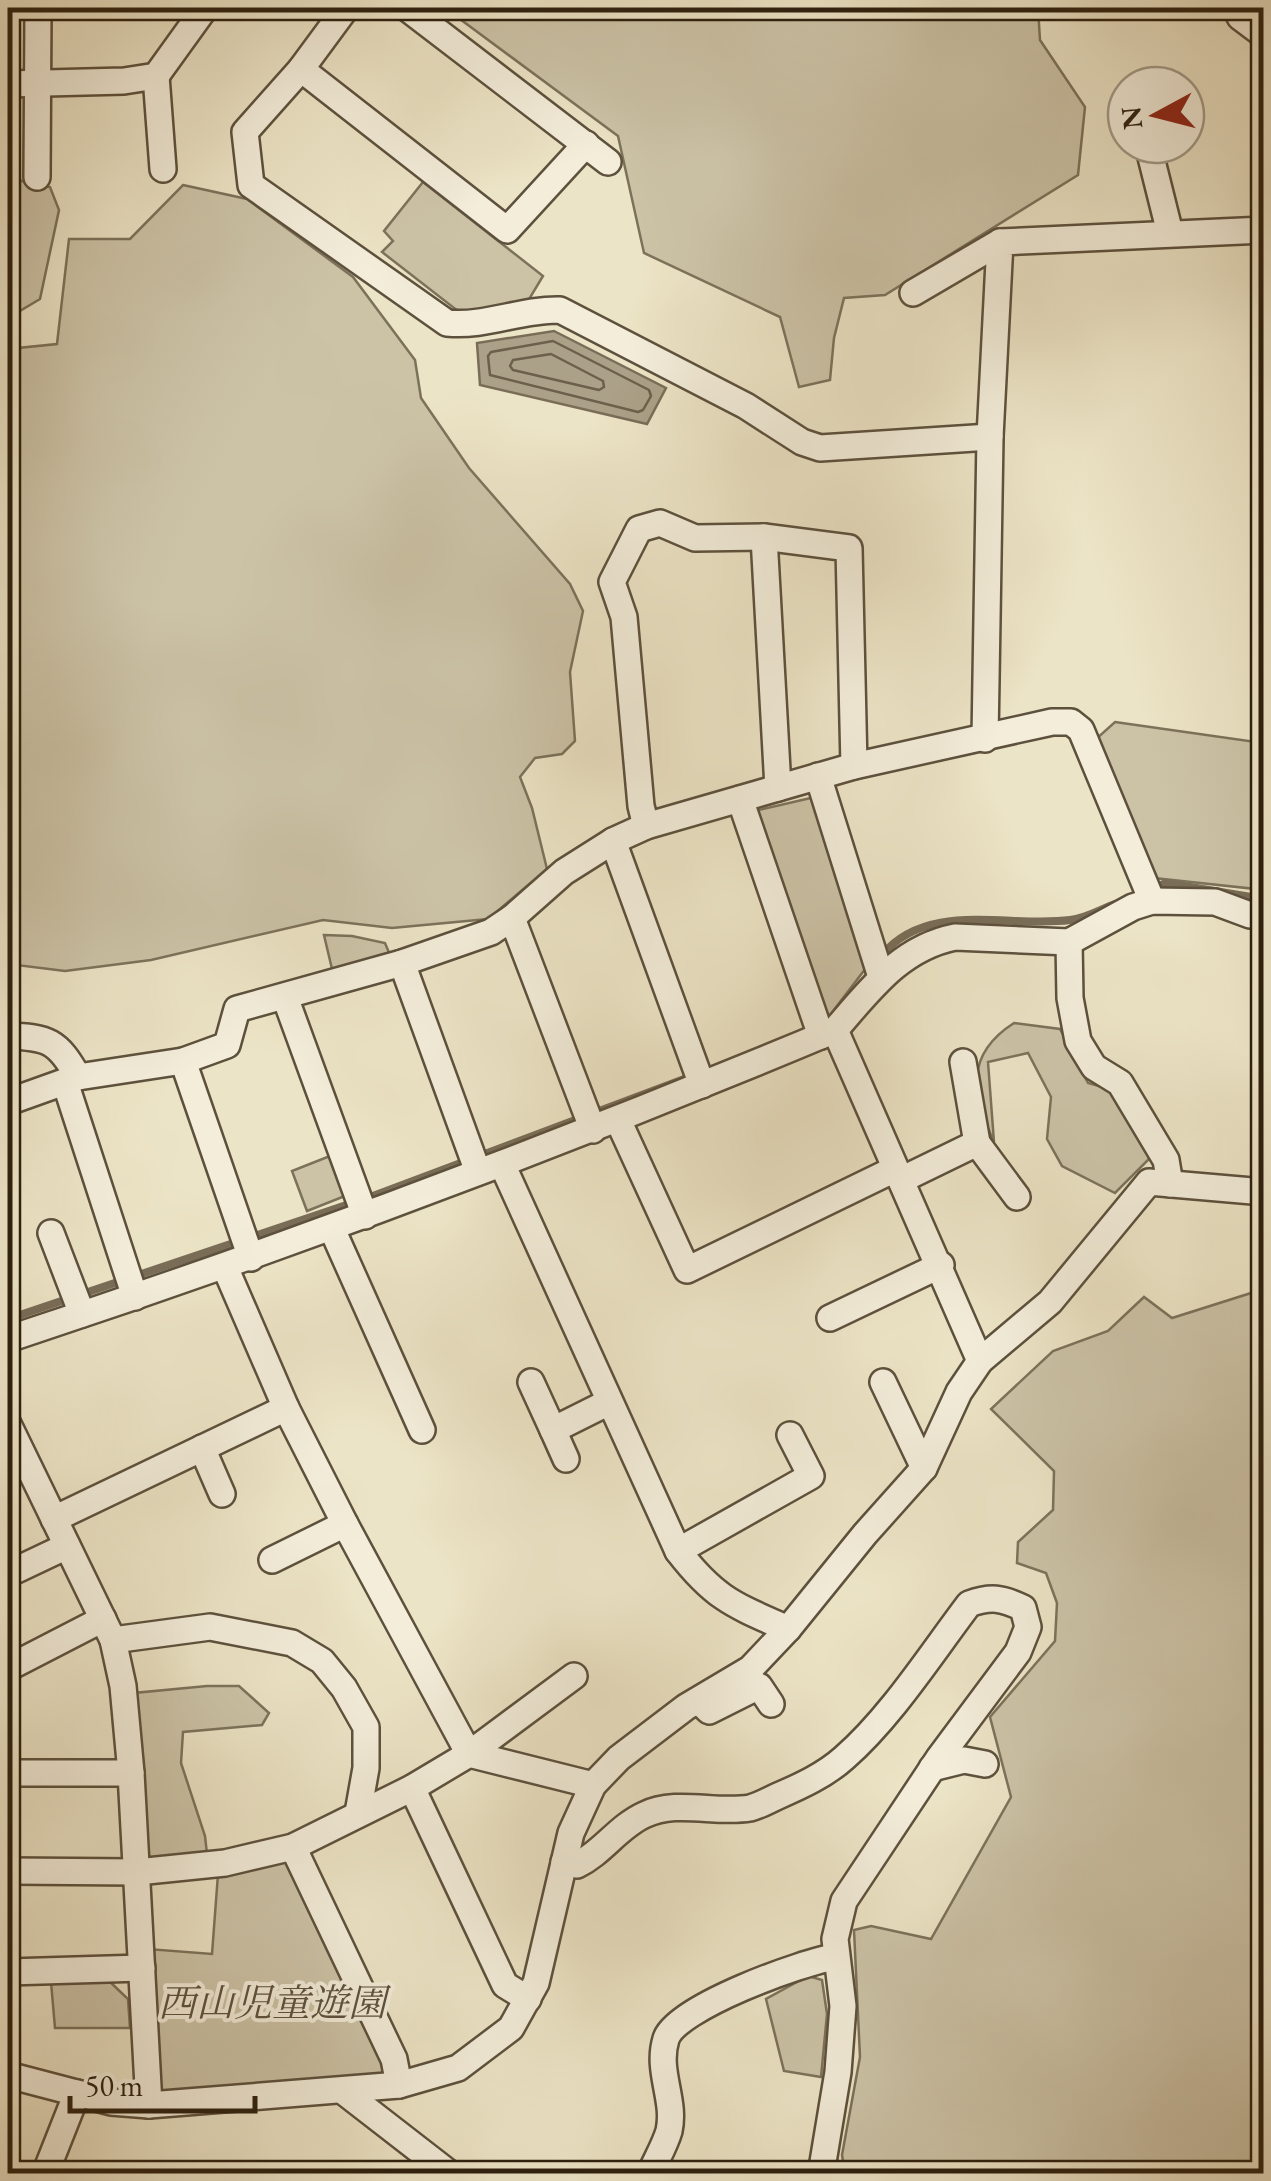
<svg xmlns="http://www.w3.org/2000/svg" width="1271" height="2181" font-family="'EB Garamond','Noto Serif JP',serif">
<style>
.green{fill:#ccc3a7;stroke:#7c725b;stroke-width:2.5}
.water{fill:#aba188;stroke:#796d58;stroke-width:2.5}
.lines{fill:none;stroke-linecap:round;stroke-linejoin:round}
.shore{stroke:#6c604c;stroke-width:2.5}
.stream{stroke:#796d58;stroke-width:8}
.minor-casing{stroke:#5d513d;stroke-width:30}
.minor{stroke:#f3edda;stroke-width:25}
.labels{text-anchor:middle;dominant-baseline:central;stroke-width:8;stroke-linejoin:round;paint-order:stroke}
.park-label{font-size:38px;font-style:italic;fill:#5d513d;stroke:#f3edda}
</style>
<rect width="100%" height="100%" fill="#ece4c6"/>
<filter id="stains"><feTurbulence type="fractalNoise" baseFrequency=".002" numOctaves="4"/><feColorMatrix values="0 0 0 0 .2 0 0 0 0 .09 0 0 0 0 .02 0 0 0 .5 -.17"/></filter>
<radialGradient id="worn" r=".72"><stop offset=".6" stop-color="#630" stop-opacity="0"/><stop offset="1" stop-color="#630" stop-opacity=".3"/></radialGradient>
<g class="green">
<polygon points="445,8 1038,8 1040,40 1085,107 1078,175 885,295 844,298 834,338 830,380 799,387 780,317 644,253 618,136"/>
<polygon points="8,178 50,187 59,210 40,299 8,318"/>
<polygon points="423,182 543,276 528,301 463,315 382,252 393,241 384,231"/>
<polygon points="183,185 247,199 353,277 415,360 421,398 469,468 570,584 583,611 570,672 575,741 562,754 535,758 520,777 532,808 547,869 488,919 392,928 323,920 151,960 65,971 8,964 8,349 57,344 69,239 130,239"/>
<polygon points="1115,722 1263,743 1263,795 1256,889 1154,878 1095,740"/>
<polygon points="815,797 869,964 827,1019 754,811"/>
<polygon points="324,935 352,936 385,943 390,955 332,969"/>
<path d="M1014 1023 1060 1029 1088 1083 1113 1090 1152 1156 1115 1193 1062 1166 1047 1139 1051 1097 1028 1053 988 1062 994 1142C972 1094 964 1055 1014 1023Z"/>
<polygon points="335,1154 345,1196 307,1211 292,1171"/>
<polygon points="1263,1284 1263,2173 845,2173 842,2155 860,2057 854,1930 871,1926 931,1939 1011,1797 990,1717 1055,1641 1057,1603 1046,1573 1017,1563 1018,1542 1053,1510 1054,1471 991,1409 1053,1351 1108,1331 1144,1297 1172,1318 1251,1293"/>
<polygon points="207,1686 239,1686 269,1713 262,1725 183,1732 181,1763 205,1836 207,1854 145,1860 134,1693"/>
<polygon points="291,1858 388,2073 158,2094 148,1949 212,1954 218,1874"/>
<polygon points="808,1976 822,1980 827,2014 821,2077 784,2071 766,1999"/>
<polygon points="108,1980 128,1999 130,2028 55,2028 51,1982"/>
</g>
<polygon class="water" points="554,331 666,388 647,424 480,385 477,343"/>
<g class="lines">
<g class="shore">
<polygon points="553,341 649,390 651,396 643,410 638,412 490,375 488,356 491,352"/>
<polygon points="551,354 603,381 604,387 599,390 513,370 510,366 513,360"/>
</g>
<g class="stream">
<polyline points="1151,889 1166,883 1257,898 1264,896"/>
<path d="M882 955C928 900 1009 928 1070 920 1085 919 1101 909 1115 904"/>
<polyline points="8,1319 373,1196 687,1078"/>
</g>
<g class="minor-casing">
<g id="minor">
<path d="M346 8 301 69 245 132 251 185 447 323C486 327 521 309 560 310L746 406 802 442 820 448 990 437"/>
<polyline points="407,8 608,162"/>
<polyline points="1236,8 1240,17 1264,35"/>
<polyline points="301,69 507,230 586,144"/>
<polyline points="156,76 163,169"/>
<polyline points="8,84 124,81 156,76 205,8"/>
<polyline points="1148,145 1170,233"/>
<polyline points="37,177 38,8"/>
<polyline points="913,293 1000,242"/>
<polyline points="764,537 778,788"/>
<polyline points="985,739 990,437 1000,242 1264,230"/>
<polyline points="818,776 881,977"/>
<polyline points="740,799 821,1036"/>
<polyline points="646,826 641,806 624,617 612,582 639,529 660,523 695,538 764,537 849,548 854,766"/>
<polyline points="613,841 702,1085"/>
<polyline points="512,918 593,1130"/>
<polyline points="1069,942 1070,998 1078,1041 1094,1067 1120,1083 1166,1160 1170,1184"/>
<polyline points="402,963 478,1172"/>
<polyline points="285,997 365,1216"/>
<path d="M835 1030C870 990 900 948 955 937L1069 942 1133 907 1152 901 1215 902 1250 915 1264 912"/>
<path d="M8 1036C48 1037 58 1041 78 1077"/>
<polyline points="183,1061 251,1258"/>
<polyline points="963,1062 977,1143"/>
<polyline points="65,1082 135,1297"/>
<polyline points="8,1102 78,1077 183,1061 227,1045 237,1009 402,963 491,932 512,918 564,872 613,841 646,826 854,766 1052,722 1071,722 1081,730 1152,901"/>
<polyline points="618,1120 687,1270 895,1169"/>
<path d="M502 1164 678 1551C715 1599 734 1605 788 1629"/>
<polyline points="901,1180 977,1143 1017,1197"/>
<polyline points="332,1229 422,1430"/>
<polyline points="51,1233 82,1314"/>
<polyline points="225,1267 286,1408 345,1524 469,1754 593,1785"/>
<polyline points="830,1318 941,1265"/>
<path d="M8 1339C288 1247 563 1144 835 1030L980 1361"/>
<polyline points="531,1382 553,1430 609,1402"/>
<polyline points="883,1382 924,1468"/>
<polyline points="8,1424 113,1640 123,1686 131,1773 149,2105"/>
<polyline points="553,1430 566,1459"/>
<polyline points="202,1448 222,1494"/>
<polyline points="54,1519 286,1408"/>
<polyline points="678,1551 811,1476 790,1435"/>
<polyline points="272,1560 345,1524"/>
<polyline points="8,1574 67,1546"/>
<polyline points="113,1640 210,1627 292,1643 322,1661 344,1688 366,1727 366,1768 358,1813"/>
<polyline points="8,1668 103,1619"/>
<polyline points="705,1707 709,1711 759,1686 771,1704"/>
<polyline points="932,1768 964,1760 985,1764"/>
<polyline points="8,1773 131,1773"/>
<polyline points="412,1788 505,1985 528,1999"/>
<polyline points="293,1847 394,2059 399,2085"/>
<path d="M564 1862 577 1865C602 1853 618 1827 644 1815 677 1799 715 1814 750 1808 759 1806 769 1800 778 1796 801 1786 825 1775 844 1758 891 1717 931 1654 969 1604 991 1596 1002 1598 1023 1608L1028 1627 1018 1652 939 1758 844 1901 835 1939 843 2006 838 2072 821 2174"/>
<polyline points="8,1871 137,1872 225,1863 293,1847 412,1788 469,1754 574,1676"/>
<polyline points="8,1972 142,1968"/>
<polyline points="8,2075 111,2102 149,2105 399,2085 458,2068 511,2028 536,1983 571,1833 593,1785 619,1758 686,1707 750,1669 788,1629 865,1534 924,1468 959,1392 980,1361 1050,1302 1149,1182 1264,1192"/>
<polyline points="343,2091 450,2174"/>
<polyline points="45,2174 77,2093"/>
<path d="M650 2174C656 2160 665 2145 669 2131 676 2100 656 2071 666 2039 675 2008 804 1961 836 1957"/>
</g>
</g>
<use href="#minor" class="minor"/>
</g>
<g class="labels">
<g class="park-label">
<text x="272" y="2002">西山児童遊園</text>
</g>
</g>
<rect width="1271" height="2181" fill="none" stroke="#ece4c6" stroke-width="40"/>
<rect x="10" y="10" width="1251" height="2161" fill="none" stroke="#2d200f" stroke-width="5"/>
<rect x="20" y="20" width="1231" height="2141" fill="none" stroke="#2d200f" stroke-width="2.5"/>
<g transform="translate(1156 115) rotate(263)"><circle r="48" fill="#f3edda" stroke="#a49b89" stroke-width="2.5"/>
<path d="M0-8L18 38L0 25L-18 38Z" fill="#8f2418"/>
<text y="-15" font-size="28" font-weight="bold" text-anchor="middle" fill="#2d200f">N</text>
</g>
<path d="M70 2096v15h185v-15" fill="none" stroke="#2d200f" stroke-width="5"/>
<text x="85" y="2096" font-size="30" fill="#2d200f" stroke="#f3edda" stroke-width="8" paint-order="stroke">50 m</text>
<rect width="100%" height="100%" filter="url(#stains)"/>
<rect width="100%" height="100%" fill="url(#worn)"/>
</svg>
